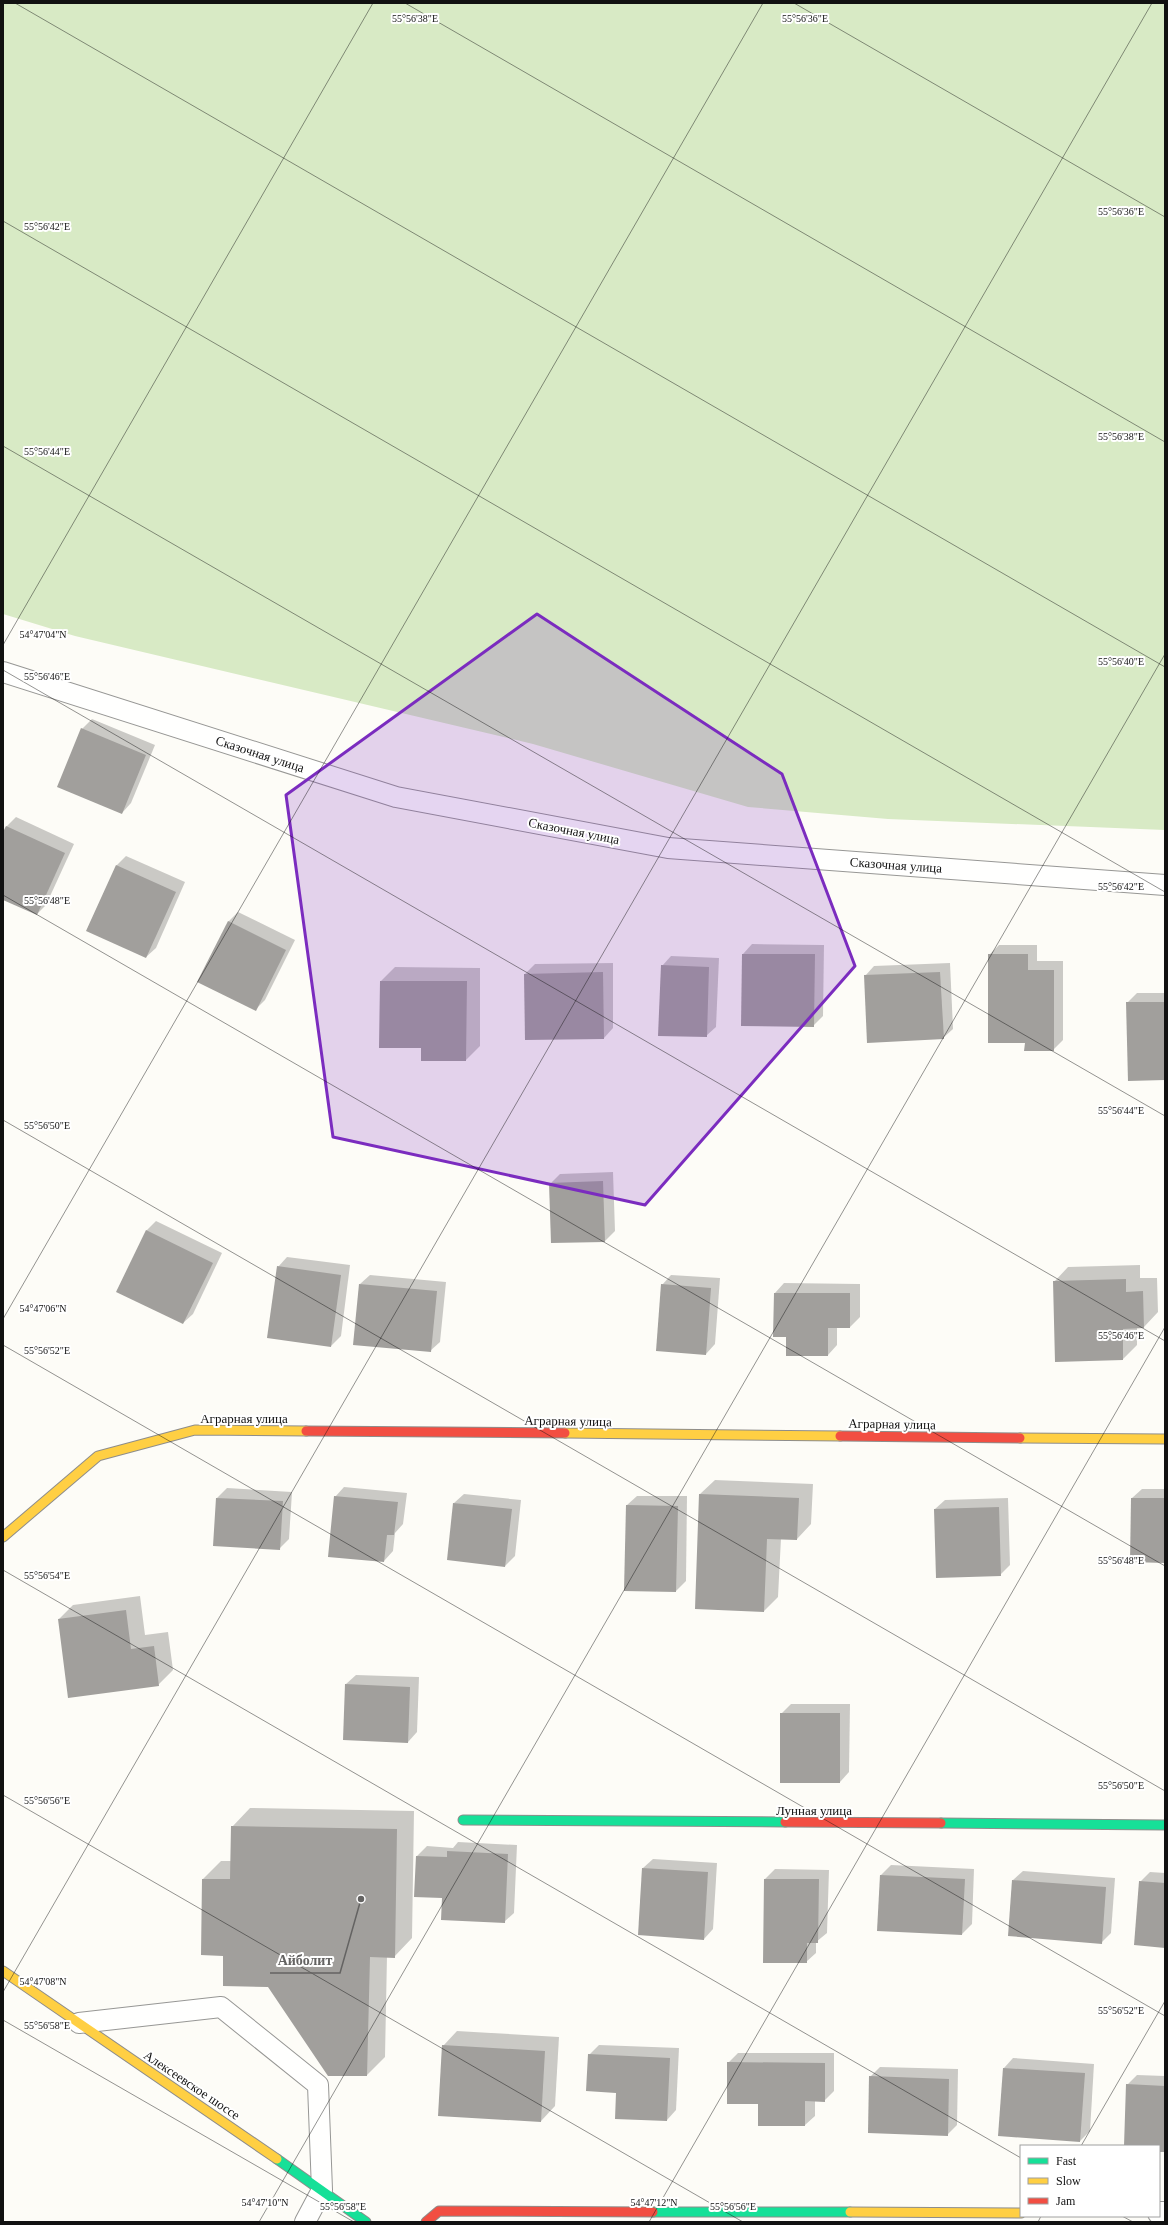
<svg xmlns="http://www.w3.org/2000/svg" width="1168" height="2225" font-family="'Times New Roman',serif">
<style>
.forest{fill:#d8eac5}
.shadow{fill:#0003}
.building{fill:#a19f9c}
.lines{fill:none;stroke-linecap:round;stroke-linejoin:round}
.lane-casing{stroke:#979795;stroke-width:22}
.street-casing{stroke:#979795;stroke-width:24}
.fast-casing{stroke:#8e8d8b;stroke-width:11}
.slow-casing{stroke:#8e8d8b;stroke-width:11}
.jam-casing{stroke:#8e8d8b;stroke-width:11}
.lane{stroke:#fffffe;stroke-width:20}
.street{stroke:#fffffe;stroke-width:22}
.fast{stroke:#16e098;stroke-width:9}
.slow{stroke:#ffcf43;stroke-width:9}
.jam{stroke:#f24e42;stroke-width:9}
.marked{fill:#7b2cbf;fill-opacity:0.2;stroke:#7b2cbf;stroke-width:3;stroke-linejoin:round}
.ticks{fill:none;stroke:#111;stroke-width:1;stroke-opacity:0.45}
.labels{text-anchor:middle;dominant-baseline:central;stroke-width:4;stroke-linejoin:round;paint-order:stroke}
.street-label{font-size:13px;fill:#111;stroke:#fff}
.ticks-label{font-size:10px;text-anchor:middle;fill:#111;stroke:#fff;stroke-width:4;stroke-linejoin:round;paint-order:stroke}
.leader{fill:none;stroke:#646362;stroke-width:1.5}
.callout-dot{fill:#646362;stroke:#fff;stroke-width:1.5}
.callout-label{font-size:14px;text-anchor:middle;font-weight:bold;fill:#646362;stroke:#fff;stroke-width:4;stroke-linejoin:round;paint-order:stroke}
</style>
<rect width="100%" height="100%" fill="#fdfcf7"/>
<polygon class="forest" points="3,3 1165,3 1165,830 888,819 748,807 533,744 75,636 3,614"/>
<g class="shadow">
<polygon points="92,719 155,745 131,803 122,813 82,729"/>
<polygon points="16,817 74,844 46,905 37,914 3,899 3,834 6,827"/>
<polygon points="126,856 185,882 156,948 146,957 87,930 117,865"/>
<polygon points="238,912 295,940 265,1000 256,1009 228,922"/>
<polygon points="752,944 824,945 823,1016 813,1026 743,954"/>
<polygon points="999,945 1037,945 1037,961 1063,961 1063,1040 1053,1050 1026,1042 989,955"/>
<polygon points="671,956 719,958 716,1027 706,1036 662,966"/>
<polygon points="613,963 613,1028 604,1038 525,974 535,964"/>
<polygon points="950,963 953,1029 943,1038 865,976 874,966"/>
<polygon points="395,967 480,968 480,1046 466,1060 422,1047 381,981"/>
<polygon points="1137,993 1165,993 1165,1079 1127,1003"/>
<polygon points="613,1172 615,1231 605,1241 550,1184 560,1174"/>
<polygon points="156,1221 222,1253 193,1314 183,1323 117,1291 147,1230"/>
<polygon points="287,1257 350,1265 341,1336 331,1346 278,1267"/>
<polygon points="1140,1265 1140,1278 1157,1278 1158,1312 1144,1327 1137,1327 1137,1345 1123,1359 1056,1361 1054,1282 1068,1267"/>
<polygon points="370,1275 446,1282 440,1342 430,1351 360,1284"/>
<polygon points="671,1275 720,1278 715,1344 706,1354 662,1285"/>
<polygon points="784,1283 860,1284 860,1317 850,1327 837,1327 837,1345 828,1355 787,1336 774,1336 775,1293"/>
<polygon points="715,1480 813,1484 811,1524 797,1539 781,1538 778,1597 764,1611 700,1494"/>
<polygon points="344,1487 407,1493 403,1524 395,1533 393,1551 384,1561 335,1497"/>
<polygon points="227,1488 292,1492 289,1539 280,1548 217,1498"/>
<polygon points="1142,1489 1165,1489 1165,1562 1132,1498"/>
<polygon points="464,1494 521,1500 515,1556 505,1566 454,1503"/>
<polygon points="637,1496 687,1496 686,1581 676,1591 625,1590 627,1505"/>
<polygon points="1008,1498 1010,1565 1000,1575 935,1509 945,1500"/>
<polygon points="140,1596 145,1635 168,1632 173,1670 158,1685 59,1619 73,1605"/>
<polygon points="356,1675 419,1677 417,1732 408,1742 346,1684"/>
<polygon points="791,1704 850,1704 849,1772 840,1782 781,1714"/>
<polygon points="250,1808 414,1811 412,1938 394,1957 387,1956 385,2057 367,2075 268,1986 224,1955 203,1879 221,1861 232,1861 232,1827"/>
<polygon points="458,1842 517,1845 514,1913 504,1922 443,1897 417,1856 427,1846 453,1848"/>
<polygon points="653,1859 717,1863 713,1929 704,1939 643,1868"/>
<polygon points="891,1865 974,1869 972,1924 962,1934 878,1930 881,1875"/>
<polygon points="775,1869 829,1870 827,1933 816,1942 816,1953 806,1962 764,1962 765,1879"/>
<polygon points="1023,1871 1115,1878 1111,1933 1101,1943 1013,1880"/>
<polygon points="1150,1872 1165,1873 1165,1947 1140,1882"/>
<polygon points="457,2031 559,2037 555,2106 541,2121 443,2046"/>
<polygon points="599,2045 679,2048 676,2110 667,2120 617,2092 589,2055"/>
<polygon points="738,2053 834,2053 834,2091 824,2101 815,2100 815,2116 805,2125 759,2125 759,2103 728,2063"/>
<polygon points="1013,2058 1094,2064 1090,2131 1080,2141 999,2135 1004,2068"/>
<polygon points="880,2067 958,2069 957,2125 947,2135 870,2077"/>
<polygon points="1137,2075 1165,2076 1165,2151 1159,2151 1159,2146 1125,2146 1127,2085"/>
</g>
<g class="building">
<polygon points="81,728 146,755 122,814 57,787"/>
<polygon points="6,826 65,853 37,915 3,900 3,832"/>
<polygon points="116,865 176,892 146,958 86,931"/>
<polygon points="228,921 286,950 256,1011 197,982"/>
<polygon points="742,954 815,954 814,1027 741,1026"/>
<polygon points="988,954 1028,954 1028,970 1054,970 1054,1051 1024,1051 1025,1043 988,1043"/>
<polygon points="661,965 709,967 707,1037 658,1036"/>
<polygon points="603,972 604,1039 525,1040 524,974"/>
<polygon points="940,972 944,1039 867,1043 864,975"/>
<polygon points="380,981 467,981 466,1061 421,1061 421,1048 379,1048"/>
<polygon points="1126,1002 1165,1002 1165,1080 1128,1081"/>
<polygon points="603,1181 605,1242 551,1243 549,1183"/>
<polygon points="146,1230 213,1263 183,1324 116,1292"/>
<polygon points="277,1266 341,1275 331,1347 267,1338"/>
<polygon points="1126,1279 1126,1292 1143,1291 1144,1328 1123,1329 1123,1360 1055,1362 1053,1281"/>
<polygon points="359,1284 437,1291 431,1352 353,1345"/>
<polygon points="661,1284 711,1288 706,1355 656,1351"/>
<polygon points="774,1293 850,1293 850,1328 828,1328 828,1356 786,1356 786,1337 773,1337"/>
<polygon points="699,1494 799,1498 797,1540 767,1539 764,1612 695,1609"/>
<polygon points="334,1496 398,1502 394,1535 387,1535 384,1562 328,1557"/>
<polygon points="216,1498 283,1501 280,1550 213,1546"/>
<polygon points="1131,1498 1165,1498 1165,1563 1130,1562"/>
<polygon points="453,1503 512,1509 505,1567 447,1560"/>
<polygon points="626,1505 678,1506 676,1592 624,1591"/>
<polygon points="999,1507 1001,1576 936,1578 934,1509"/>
<polygon points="126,1610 131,1649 154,1646 159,1686 68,1698 58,1619"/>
<polygon points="345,1684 410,1687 408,1743 343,1740"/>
<rect x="780" y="1713" width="60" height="70"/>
<polygon points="231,1826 397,1829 395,1958 370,1957 367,2076 328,2076 268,1987 223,1986 223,1956 201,1955 202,1879 230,1879"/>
<polygon points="447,1851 508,1854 505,1923 441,1920 442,1898 414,1897 416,1856 447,1857"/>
<polygon points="642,1868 708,1872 704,1940 638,1935"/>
<polygon points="880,1875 965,1879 962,1935 877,1931"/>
<polygon points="764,1879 819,1879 818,1943 807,1943 807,1963 763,1963"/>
<polygon points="1012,1880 1106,1887 1102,1944 1008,1936"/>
<polygon points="1139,1881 1165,1883 1165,1948 1134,1945"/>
<polygon points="442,2045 545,2051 541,2122 438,2116"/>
<polygon points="588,2054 670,2058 667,2121 615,2119 616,2093 586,2091"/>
<polygon points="727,2062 825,2063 825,2102 805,2101 805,2126 758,2126 758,2104 727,2104"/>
<polygon points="1003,2068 1085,2073 1080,2142 998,2136"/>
<polygon points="869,2076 949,2079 948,2136 868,2133"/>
<polygon points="1126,2084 1165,2086 1165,2152 1159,2152 1159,2146 1124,2146"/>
</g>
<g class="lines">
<g class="lane-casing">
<g id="lane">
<polyline points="3,672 396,797 668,848 1165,885"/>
<polyline points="79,2023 221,2007 318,2085 322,2190 305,2222"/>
</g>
</g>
<g class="street-casing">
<polyline id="street" points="1159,2213 1165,2213"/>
</g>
<g class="fast-casing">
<g id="fast">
<polyline points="463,1820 785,1822"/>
<polyline points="941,1823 1165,1825"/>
<polyline points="277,2159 366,2222"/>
<polyline points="653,2212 850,2212"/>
</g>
</g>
<g class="slow-casing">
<g id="slow">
<polyline points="565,1433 840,1436"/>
<polyline points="1020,1438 1165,1439"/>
<polyline points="3,1537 98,1456 195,1430 306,1431"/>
<polyline points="3,1971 277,2159"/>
<polyline points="850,2212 1021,2213"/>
</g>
</g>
<g class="jam-casing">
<g id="jam">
<polyline points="306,1431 565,1433"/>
<polyline points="840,1436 1020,1438"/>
<polyline points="785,1822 941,1823"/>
<polyline points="426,2222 439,2211 653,2212"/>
</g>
</g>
<use href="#lane" class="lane"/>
<use href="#street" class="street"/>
<use href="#fast" class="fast"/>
<use href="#slow" class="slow"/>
<use href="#jam" class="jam"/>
</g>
<path class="marked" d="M537 614 782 774 855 966 645 1205 333 1137 286 795Z"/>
<path class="ticks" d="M15 3 1165 667M405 3 1165 442M794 3 1165 217M3 221 1165 892M3 446 1165 1116M3 645 373 3M3 670 1165 1341M3 895 1165 1566M3 1120 1165 1791M3 1319 763 3M3 1345 1165 2016M3 1570 1021 2158M3 1795 743 2222M3 1992 1152 3M3 2020 354 2222M1081 2146 1165 2001M1122 2216 1133 2222M259 2222 1165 654M649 2222 1165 1327M1038 2222 1041 2216"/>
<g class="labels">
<g class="street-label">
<text transform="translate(260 754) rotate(18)">Сказочная улица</text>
<text transform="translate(574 831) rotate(11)">Сказочная улица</text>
<text transform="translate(896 865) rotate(4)">Сказочная улица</text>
<text x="244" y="1418">Аграрная улица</text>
<text transform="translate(568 1421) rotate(1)">Аграрная улица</text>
<text transform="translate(892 1424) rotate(1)">Аграрная улица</text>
<text x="814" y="1810">Лунная улица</text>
<text transform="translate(192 2085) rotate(34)">Алексеевское шоссе</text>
</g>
</g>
<g class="ticks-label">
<text x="415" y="22">55°56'38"E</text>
<text x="805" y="22">55°56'36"E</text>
<text x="1121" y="215">55°56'36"E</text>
<text x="47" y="230">55°56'42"E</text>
<text x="1121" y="440">55°56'38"E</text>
<text x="47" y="455">55°56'44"E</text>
<text x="43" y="638">54°47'04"N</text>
<text x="1121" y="665">55°56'40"E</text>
<text x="47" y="680">55°56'46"E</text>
<text x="1121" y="890">55°56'42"E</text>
<text x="47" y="904">55°56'48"E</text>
<text x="1121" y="1114">55°56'44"E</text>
<text x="47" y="1129">55°56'50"E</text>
<text x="43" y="1312">54°47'06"N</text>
<text x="1121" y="1339">55°56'46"E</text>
<text x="47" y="1354">55°56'52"E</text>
<text x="1121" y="1564">55°56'48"E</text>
<text x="47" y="1579">55°56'54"E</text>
<text x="1121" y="1789">55°56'50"E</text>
<text x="47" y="1804">55°56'56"E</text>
<text x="43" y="1985">54°47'08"N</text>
<text x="1121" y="2014">55°56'52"E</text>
<text x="47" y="2029">55°56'58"E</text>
<text x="265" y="2206">54°47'10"N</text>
<text x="654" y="2206">54°47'12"N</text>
<text x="343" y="2210">55°56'58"E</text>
<text x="733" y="2210">55°56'56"E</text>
</g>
<path class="leader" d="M361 1899L340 1973H270"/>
<circle class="callout-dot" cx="361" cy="1899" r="4"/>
<g class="callout-label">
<text x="305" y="1965">Айболит</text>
</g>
<rect width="1168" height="2225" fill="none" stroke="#111111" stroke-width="8"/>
<rect x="1020" y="2145" width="140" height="72" fill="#ffffff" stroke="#a0a0a0"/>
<rect x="1028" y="2158" width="20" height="6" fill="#16e098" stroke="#a0a0a0"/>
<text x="1056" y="2165" font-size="12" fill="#111111">Fast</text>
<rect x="1028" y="2178" width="20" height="6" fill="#ffcf43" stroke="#a0a0a0"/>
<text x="1056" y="2185" font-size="12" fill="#111111">Slow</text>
<rect x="1028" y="2198" width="20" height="6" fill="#f24e42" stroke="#a0a0a0"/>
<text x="1056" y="2205" font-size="12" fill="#111111">Jam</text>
</svg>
